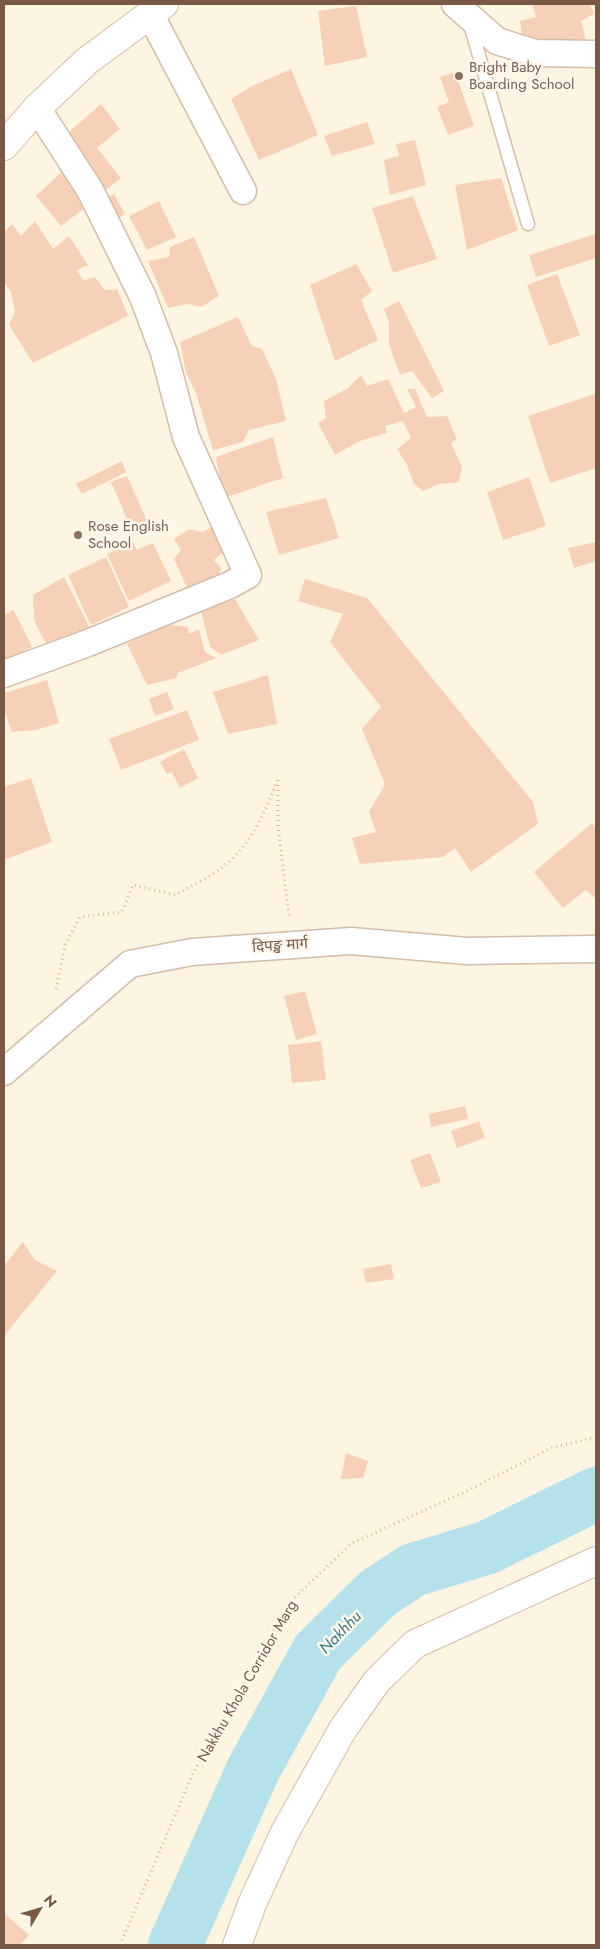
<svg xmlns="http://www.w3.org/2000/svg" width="600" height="1949" font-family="Jost,'Noto Sans Devanagari',sans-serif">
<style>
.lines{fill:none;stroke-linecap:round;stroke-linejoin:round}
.river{stroke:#b5e2ea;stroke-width:54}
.building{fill:#f7d1b7}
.service-casing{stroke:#d3bdaa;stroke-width:15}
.minor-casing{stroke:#d3bdaa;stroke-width:29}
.tertiary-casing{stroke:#d3bdaa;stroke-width:30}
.secondary-casing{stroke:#d6bda7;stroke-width:30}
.path{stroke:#dcb49a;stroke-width:3;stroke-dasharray:1 4;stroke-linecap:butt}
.service{stroke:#fff;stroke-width:12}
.minor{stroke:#fff;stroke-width:26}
.tertiary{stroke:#fff;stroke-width:28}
.secondary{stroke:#fff;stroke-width:28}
.education-dot{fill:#8d6e63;stroke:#fff7eb;stroke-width:2}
.labels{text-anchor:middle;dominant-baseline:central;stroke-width:5;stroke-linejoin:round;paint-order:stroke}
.education-label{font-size:15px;fill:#785e54;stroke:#fff7eb;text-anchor:start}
.street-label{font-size:15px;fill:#795846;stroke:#fff7eb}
.water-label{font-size:16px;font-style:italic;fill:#3b7a87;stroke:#fff7eb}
</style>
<rect width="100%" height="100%" fill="#fef4e2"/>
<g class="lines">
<polyline class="river" points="175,1945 253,1770 318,1652 378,1593 413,1570 486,1548 596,1494"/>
</g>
<g class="building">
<polygon points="532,4 590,4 594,14 581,21 586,41 523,43 520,21 536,17"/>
<polygon points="356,6 367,57 325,66 318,11"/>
<polygon points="291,69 318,135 259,160 231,99 250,87"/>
<polygon points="455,72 474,126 448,135 437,107 449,102 440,77"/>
<polygon points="101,104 120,129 97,148 121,178 99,196 62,138"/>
<polygon points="367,122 375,144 332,156 324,136"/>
<polygon points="415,140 426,185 390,195 384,160 399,156 396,144"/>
<polygon points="66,168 93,202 61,226 36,196"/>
<polygon points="501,178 518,230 467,250 455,185"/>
<polygon points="114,194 125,214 112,222 100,202"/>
<polygon points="413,196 437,259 393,273 372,208"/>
<polygon points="159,201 176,237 147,250 129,216"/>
<polygon points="35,221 53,249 69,236 88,265 77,270 83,281 95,277 105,290 117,289 128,316 33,363 9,325 15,312 11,292 4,282 4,232 12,224 21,236"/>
<polygon points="596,234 596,258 536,277 529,255"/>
<polygon points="194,237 219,296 201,307 188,304 168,308 148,261 169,257 170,247"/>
<polygon points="356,264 372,291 361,300 378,340 335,361 310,285"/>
<polygon points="557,274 580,335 549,346 527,285"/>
<polygon points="399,301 444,391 432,398 412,371 400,375 389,344 389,323 384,309"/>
<polygon points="238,317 252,346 262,349 276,379 286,421 249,430 243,442 213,450 196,393 186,373 180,342"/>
<polygon points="361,375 367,386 388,379 404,413 416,407 407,389 415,389 427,417 447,416 457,439 451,443 462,467 459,482 439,484 423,491 414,484 407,465 397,449 411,438 403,421 385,426 387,433 360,441 335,455 318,423 326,418 324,401 348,388"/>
<polygon points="595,394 596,468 550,483 528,416"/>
<polygon points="273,437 283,478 224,498 216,457"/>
<polygon points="122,461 126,472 82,494 76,484"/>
<polygon points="127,476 148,523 132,530 111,482"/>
<polygon points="529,477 546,526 503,540 487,492"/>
<polygon points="326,498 339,538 279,555 266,512"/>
<polygon points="211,527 219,541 223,552 214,560 221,568 218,580 188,590 174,559 181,550 174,539 189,529 203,532"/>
<polygon points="133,542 137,550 153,543 171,581 129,601 107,554"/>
<polygon points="596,542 596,561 574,568 568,548"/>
<polygon points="106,557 129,607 91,625 68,575"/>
<polygon points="64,577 93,634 55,652 43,639 34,620 33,595"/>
<polygon points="305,579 367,598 533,802 538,824 471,872 455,848 443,857 360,864 352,838 376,832 369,812 385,784 362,729 381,707 330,642 343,614 298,601"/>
<polygon points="235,599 259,640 221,655 210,647 201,611"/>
<polygon points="13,609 32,647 18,654 18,662 4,669 4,616"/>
<polygon points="172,625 188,627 189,634 199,629 205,652 216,658 178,673 176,678 147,685 127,644 152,630"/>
<polygon points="268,675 277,724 228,734 213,692"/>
<polygon points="47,680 59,723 36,730 12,732 4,709 4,693"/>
<polygon points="167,692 174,709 155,716 149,699"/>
<polygon points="187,710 199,740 121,770 109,739"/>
<polygon points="184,749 198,778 180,788 172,772 167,774 160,762"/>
<polygon points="31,778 52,842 4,860 4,787"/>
<polygon points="592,823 596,828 596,899 586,890 563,908 534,872"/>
<polygon points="305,991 317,1034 296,1040 284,996"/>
<polygon points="321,1041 326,1080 292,1083 288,1045"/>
<polygon points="465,1106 468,1119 431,1127 429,1114"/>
<polygon points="479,1121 485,1138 457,1148 451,1131"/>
<polygon points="430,1153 441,1182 421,1188 410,1160"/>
<polygon points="23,1242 35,1260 57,1271 4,1336 4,1266"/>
<polygon points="391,1264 394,1279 366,1283 363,1269"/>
<polygon points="346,1453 368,1461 363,1478 341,1479"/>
<polygon points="4,1913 29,1935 20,1945 4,1945"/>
</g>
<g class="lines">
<g class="service-casing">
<polyline id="service" points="469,21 528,224"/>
</g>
<g class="minor-casing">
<g id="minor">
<polyline points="455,4 497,41 535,53 596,54"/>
<polyline points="150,14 243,191"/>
<polyline points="4,674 88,643 230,585 248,575 186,437 164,353 143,297 90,190 37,108"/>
<polyline points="4,1072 130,964 192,952 351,941 467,951 596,949"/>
</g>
</g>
<g class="tertiary-casing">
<polyline id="tertiary" points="237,1945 252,1904 285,1832 343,1729 377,1681 415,1644 596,1561"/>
</g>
<g class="secondary-casing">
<polyline id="secondary" points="4,146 37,108 87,61 164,4"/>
</g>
<g class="path">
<path d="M56 989 65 945 80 917 122 912 133 885 176 895C190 886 207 879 220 869 251 846 265 813 278 778V826L289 916"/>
<polyline points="120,1945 193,1773 289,1603 352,1543 463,1493 551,1448 596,1437"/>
</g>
<use href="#service" class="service"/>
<use href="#minor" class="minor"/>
<use href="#tertiary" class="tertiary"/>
<use href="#secondary" class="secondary"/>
</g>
<g class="education-dot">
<circle cx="459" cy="76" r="5"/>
<circle cx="78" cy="535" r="5"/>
</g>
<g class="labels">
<g class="education-label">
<text x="469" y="67">Bright Baby<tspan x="469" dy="17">Boarding School</tspan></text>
<text x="88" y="526">Rose English<tspan x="88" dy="17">School</tspan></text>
</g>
<g class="street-label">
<text transform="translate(280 945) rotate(-4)">दिपङ्ख मार्ग</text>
<text transform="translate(247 1681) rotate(-60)">Nakkhu Khola Corridor Marg</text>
</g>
<g class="water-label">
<text transform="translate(340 1632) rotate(-46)">Nakhhu</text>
</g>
</g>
<rect width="600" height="1949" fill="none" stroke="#795846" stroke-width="10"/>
<g transform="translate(40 1909) rotate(52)" stroke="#fff7eb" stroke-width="4" paint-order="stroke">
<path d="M0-4L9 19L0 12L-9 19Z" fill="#795846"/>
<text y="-8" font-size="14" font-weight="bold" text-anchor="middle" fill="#795846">N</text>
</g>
</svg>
